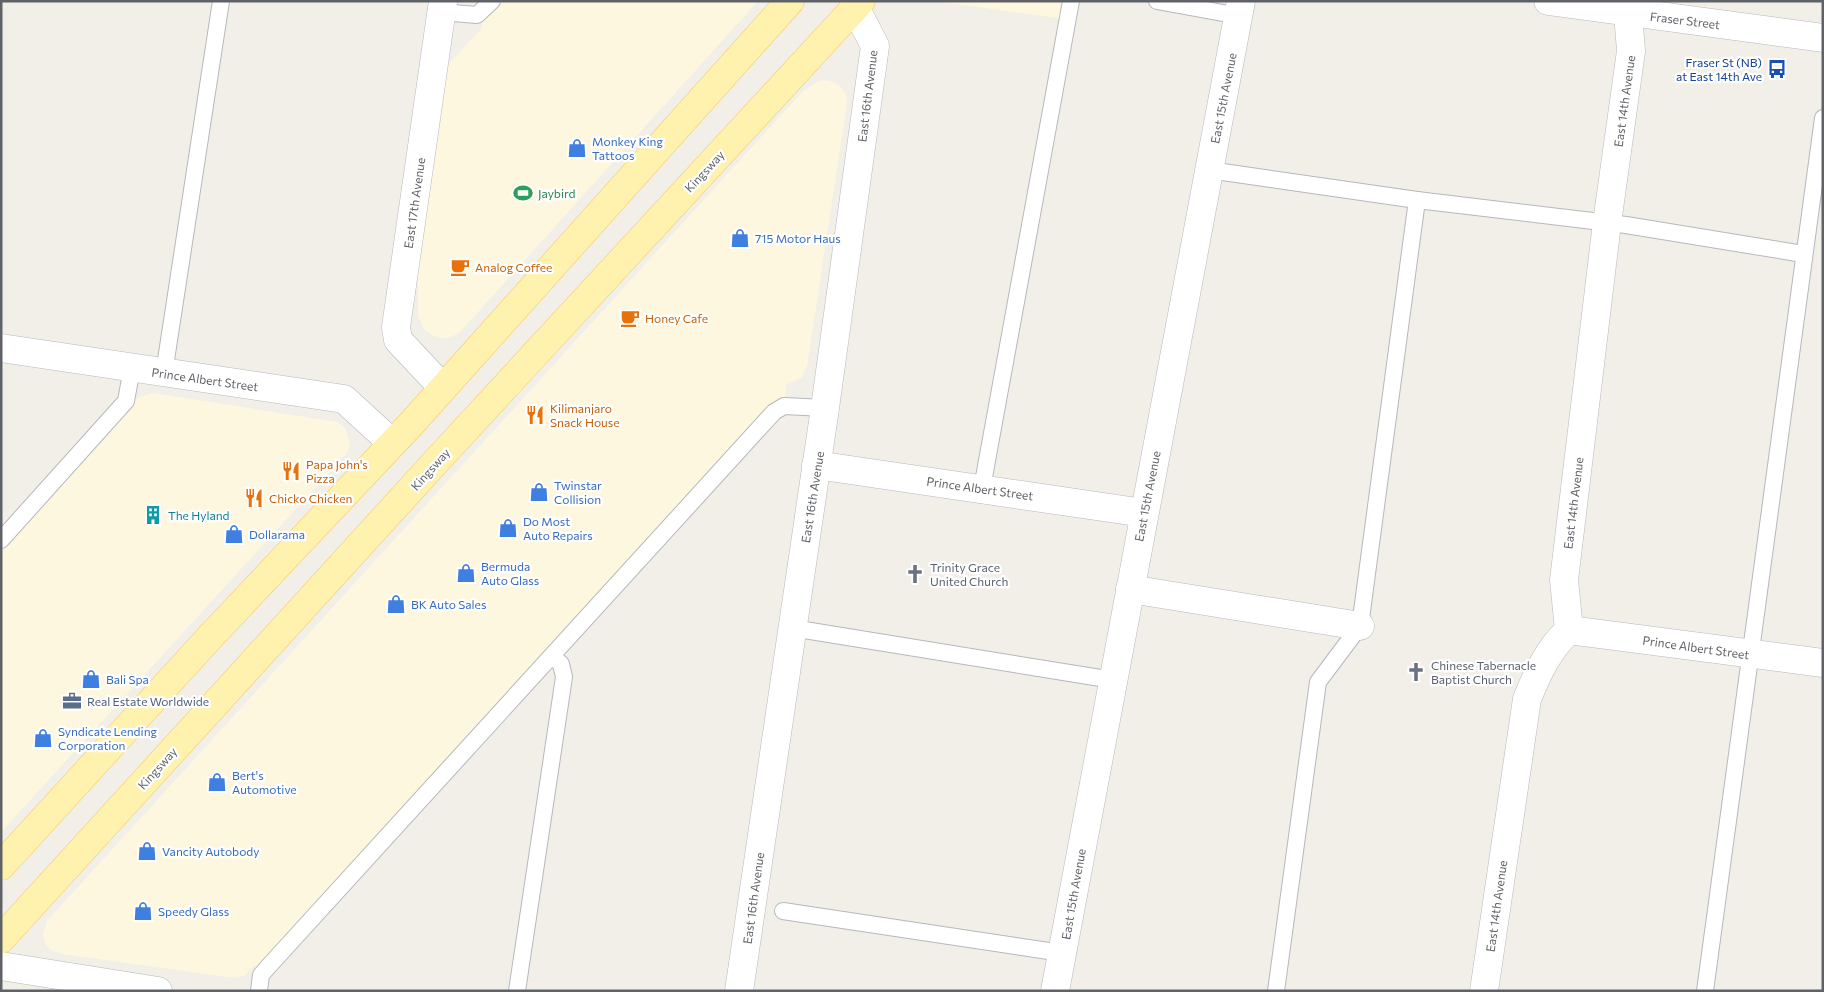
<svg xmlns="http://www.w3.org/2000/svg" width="1824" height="992" font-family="Commissioner,sans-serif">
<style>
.commercial{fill:#fef7e0}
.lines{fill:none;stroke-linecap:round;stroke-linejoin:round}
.service-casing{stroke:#b5b8bc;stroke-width:18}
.minor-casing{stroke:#b5b8bc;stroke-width:29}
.tertiary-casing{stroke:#b5b8bc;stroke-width:29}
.primary-casing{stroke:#f2c960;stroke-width:29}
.service{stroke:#fff;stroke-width:16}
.minor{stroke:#fff;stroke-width:28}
.tertiary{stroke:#fff;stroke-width:28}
.primary{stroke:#fff2af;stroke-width:28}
.labels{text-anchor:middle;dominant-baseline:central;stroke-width:4.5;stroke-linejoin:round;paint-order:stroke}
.street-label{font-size:12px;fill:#5f6368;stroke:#fff}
.transit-label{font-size:12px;fill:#164399;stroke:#fff;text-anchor:end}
.shop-label{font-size:12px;fill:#366cbe;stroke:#fff;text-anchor:start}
.leisure-label{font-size:12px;fill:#27864d;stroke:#fff;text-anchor:start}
.food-label{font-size:12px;fill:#c56008;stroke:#fff;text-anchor:start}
.culture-label{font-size:12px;fill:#0d838f;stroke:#fff;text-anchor:start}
.worship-label{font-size:12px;fill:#5b616d;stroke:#fff;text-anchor:start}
.service-label{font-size:12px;fill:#4e5e75;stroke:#fff;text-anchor:start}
</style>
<rect width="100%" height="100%" fill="#f1efe8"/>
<g class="commercial">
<polygon points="486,1 758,1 460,332 451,337 442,338 432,335 424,329 418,316 418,272 445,68 482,28"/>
<polygon points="933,1 1071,1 1066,19"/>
<polygon points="822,80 831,81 840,86 846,94 847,103 807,366 802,377 786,385 784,406 267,968 254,966 244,976 235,978 62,954 51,950 45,943 43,934 47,921 804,90"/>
<polygon points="153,393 337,422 345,428 350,445 346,454 1,832 1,540 139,397"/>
</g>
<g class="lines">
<g class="service-casing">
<g id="service">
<polyline points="1157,1 1239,16"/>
<polyline points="441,12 477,15 492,1"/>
<polyline points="1209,170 1417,200 1626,225 1803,254"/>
<polyline points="164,373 221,1"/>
<polyline points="982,488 1071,1"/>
<polyline points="1,540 126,401 132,368"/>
<polyline points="792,628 1113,680"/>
<polyline points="783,911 1062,953"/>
<polyline points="259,991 261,975 267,968 774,412 784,406 825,408"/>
<polyline points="517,991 564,677 561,664 552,656"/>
<polyline points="1276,991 1318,682 1360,626 1417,200"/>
<polyline points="1705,991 1823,118"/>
</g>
</g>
<g class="minor-casing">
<g id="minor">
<polyline points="1,348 344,399 392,443"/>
<polyline points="443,388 398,340 396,327 443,1"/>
<polyline points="816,465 1144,513"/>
<polyline points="1130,589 1360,626"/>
<polyline points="1569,630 1564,580 1607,223 1631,51 1627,1"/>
<polyline points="1569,630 1823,663"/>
<polyline points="1,966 158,991"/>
<polyline points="739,991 825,408 875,46 855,7"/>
<polyline points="1055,991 1241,1"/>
<path d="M1484 991 1527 699C1538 672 1548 650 1569 630"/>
</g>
</g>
<g class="tertiary-casing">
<polyline id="tertiary" points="1548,1 1823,38"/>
</g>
<g class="primary-casing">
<g id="primary">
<polyline points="1,866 211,636 411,424 790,1"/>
<polyline points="1,939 442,455 861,1"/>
</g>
</g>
<use href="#service" class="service"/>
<use href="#minor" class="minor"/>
<use href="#tertiary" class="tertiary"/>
<use href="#primary" class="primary"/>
</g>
<defs>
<g id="bus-bare" transform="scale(1.5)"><path d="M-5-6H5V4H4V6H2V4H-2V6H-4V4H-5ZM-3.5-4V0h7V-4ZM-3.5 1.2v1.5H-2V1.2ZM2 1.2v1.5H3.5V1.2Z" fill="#1a4fb4" stroke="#fff" stroke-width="2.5" paint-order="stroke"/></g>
<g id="shop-bare" transform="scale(1.5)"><path d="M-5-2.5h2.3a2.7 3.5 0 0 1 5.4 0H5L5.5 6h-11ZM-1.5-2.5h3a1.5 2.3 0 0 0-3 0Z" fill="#3f7fe0" stroke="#fff" stroke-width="2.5" paint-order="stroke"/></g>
<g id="stadium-bare" transform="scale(1.5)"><path d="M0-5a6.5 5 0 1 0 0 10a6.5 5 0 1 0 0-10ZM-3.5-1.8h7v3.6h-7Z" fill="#2e9e5b" stroke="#fff" stroke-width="2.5" paint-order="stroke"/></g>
<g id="cafe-bare" transform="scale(1.5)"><path d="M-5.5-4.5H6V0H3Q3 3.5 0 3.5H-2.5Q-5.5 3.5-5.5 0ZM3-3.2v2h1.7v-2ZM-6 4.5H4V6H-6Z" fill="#e8710a" stroke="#fff" stroke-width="2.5" paint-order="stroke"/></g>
<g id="restaurant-bare" transform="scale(1.5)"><path d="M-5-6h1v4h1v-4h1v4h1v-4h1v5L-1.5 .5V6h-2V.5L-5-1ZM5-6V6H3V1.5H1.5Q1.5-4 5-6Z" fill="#e8710a" stroke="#fff" stroke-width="2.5" paint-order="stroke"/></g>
<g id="building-bare" transform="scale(1.5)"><path d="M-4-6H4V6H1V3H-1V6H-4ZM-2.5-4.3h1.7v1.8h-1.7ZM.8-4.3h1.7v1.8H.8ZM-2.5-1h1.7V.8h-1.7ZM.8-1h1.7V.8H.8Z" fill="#0f9aa8" stroke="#fff" stroke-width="2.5" paint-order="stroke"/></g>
<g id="church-bare" transform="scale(1.5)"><path d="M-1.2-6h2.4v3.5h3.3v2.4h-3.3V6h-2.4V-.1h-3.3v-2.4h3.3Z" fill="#6b7280" stroke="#fff" stroke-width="2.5" paint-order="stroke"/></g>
<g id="office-bare" transform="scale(1.5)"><path d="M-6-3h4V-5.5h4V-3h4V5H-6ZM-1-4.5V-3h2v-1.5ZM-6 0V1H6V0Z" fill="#5c6f8a" stroke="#fff" stroke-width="2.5" paint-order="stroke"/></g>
</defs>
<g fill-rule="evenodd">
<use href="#bus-bare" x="1777" y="69"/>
<use href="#shop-bare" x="577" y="148"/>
<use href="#stadium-bare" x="523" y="193"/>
<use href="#shop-bare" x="740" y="238"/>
<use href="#cafe-bare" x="460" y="267"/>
<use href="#cafe-bare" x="630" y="318"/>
<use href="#restaurant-bare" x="535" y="415"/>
<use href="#restaurant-bare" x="291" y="471"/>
<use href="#shop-bare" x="539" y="492"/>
<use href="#restaurant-bare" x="254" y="498"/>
<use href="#building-bare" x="153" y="515"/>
<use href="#shop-bare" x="508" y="528"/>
<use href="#shop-bare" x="234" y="534"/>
<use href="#shop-bare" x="466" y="573"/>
<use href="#church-bare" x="915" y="574"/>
<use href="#shop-bare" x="396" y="604"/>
<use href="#church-bare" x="1416" y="672"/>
<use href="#shop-bare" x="91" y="679"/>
<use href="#office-bare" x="72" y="701"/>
<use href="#shop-bare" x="43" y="738"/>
<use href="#shop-bare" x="217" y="782"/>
<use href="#shop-bare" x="147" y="851"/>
<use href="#shop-bare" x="143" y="911"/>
</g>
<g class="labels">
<g class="street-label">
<text transform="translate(1685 20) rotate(7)">Fraser Street</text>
<text transform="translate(867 96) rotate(-83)">East 16th Avenue</text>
<text transform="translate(1223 98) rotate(-79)">East 15th Avenue</text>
<text transform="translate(1624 101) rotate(-82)">East 14th Avenue</text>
<text transform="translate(704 171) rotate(-47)">Kingsway</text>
<text transform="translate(414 203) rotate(-82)">East 17th Avenue</text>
<text transform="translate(205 379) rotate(8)">Prince Albert Street</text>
<text transform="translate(430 469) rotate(-48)">Kingsway</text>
<text transform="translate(980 488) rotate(8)">Prince Albert Street</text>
<text transform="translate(1147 496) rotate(-79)">East 15th Avenue</text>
<text transform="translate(812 497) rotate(-81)">East 16th Avenue</text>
<text transform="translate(1573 503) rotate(-83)">East 14th Avenue</text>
<text transform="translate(1696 647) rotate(8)">Prince Albert Street</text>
<text transform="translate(157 768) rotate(-48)">Kingsway</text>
<text transform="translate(1073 894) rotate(-80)">East 15th Avenue</text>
<text transform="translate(753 898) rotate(-82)">East 16th Avenue</text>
<text transform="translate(1496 906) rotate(-82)">East 14th Avenue</text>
</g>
<g class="transit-label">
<text x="1762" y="62">Fraser St (NB)<tspan x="1762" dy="14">at East 14th Ave</tspan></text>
</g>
<g class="shop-label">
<text x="592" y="141">Monkey King<tspan x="592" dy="14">Tattoos</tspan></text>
<text x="755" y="238">715 Motor Haus</text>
<text x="554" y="485">Twinstar<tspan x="554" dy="14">Collision</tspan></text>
<text x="523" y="521">Do Most<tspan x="523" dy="14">Auto Repairs</tspan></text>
<text x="249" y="534">Dollarama</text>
<text x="481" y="566">Bermuda<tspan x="481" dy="14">Auto Glass</tspan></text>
<text x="411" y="604">BK Auto Sales</text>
<text x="106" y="679">Bali Spa</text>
<text x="58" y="731">Syndicate Lending<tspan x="58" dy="14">Corporation</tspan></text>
<text x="232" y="775">Bert's<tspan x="232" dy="14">Automotive</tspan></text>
<text x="162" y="851">Vancity Autobody</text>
<text x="158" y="911">Speedy Glass</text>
</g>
<g class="leisure-label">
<text x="538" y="193">Jaybird</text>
</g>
<g class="food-label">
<text x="475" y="267">Analog Coffee</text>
<text x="645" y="318">Honey Cafe</text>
<text x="550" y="408">Kilimanjaro<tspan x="550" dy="14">Snack House</tspan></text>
<text x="306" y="464">Papa John's<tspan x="306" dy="14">Pizza</tspan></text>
<text x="269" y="498">Chicko Chicken</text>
</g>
<g class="culture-label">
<text x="168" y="515">The Hyland</text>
</g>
<g class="worship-label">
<text x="930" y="567">Trinity Grace<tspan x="930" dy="14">United Church</tspan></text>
<text x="1431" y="665">Chinese Tabernacle<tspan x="1431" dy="14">Baptist Church</tspan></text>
</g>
<g class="service-label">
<text x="87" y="701">Real Estate Worldwide</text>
</g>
</g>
<rect width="1824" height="992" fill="none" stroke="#5f6368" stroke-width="5"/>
</svg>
